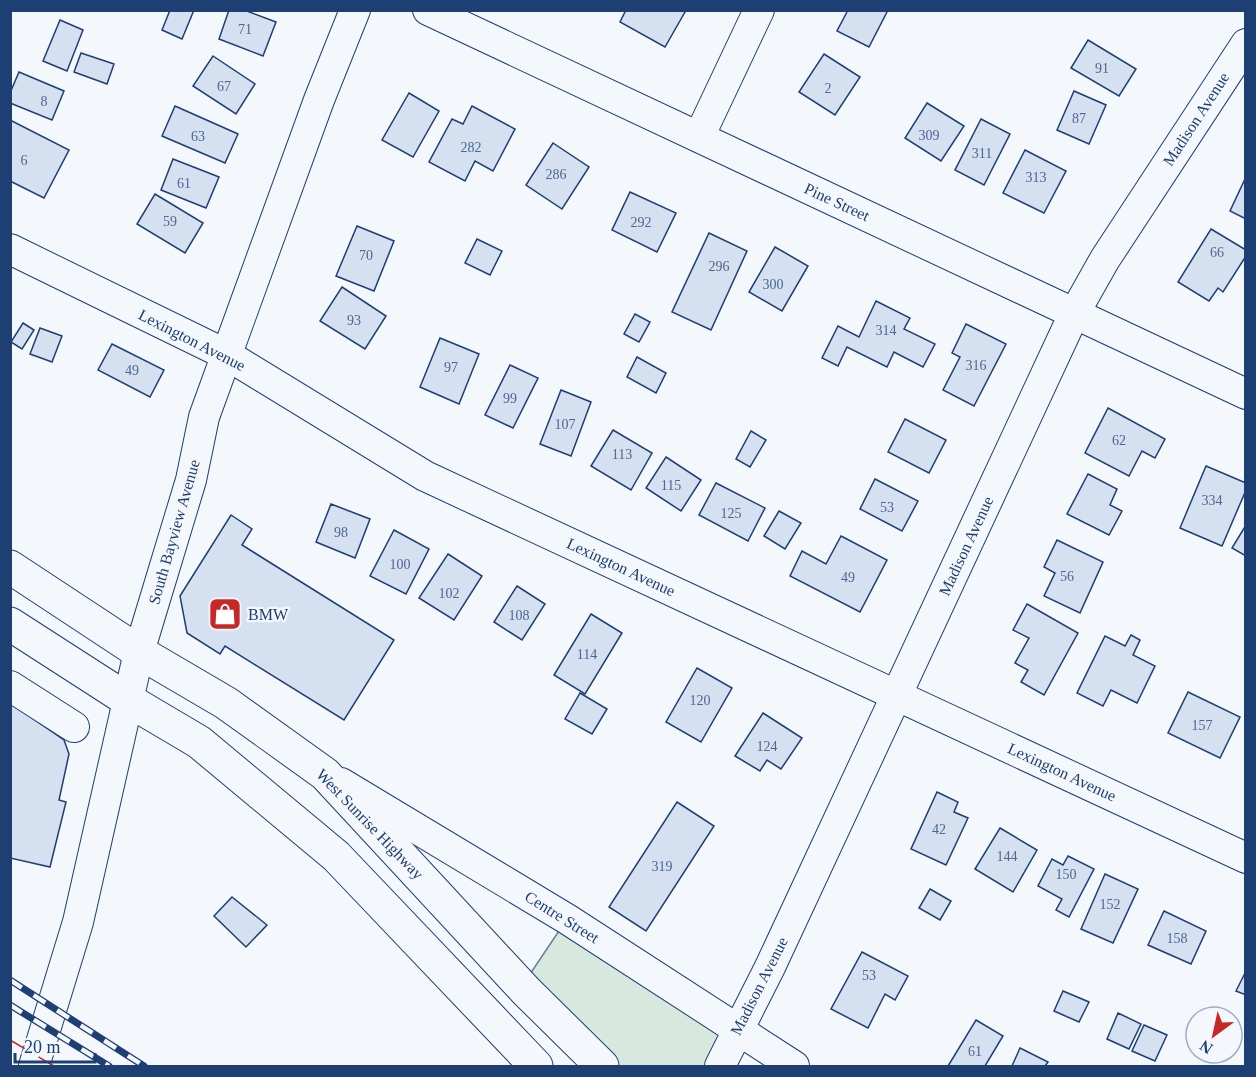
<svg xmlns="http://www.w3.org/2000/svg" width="1256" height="1077" font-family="Georgia,serif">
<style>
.green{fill:#d7e8df;stroke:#687fa3;stroke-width:1.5}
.building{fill:#d5e0f0;stroke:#1d3f73;stroke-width:1.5}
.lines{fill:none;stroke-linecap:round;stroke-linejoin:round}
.minor-casing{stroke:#1d3f73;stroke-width:32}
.highway-casing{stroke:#1d3f73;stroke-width:35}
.minor{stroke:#f4f7fb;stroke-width:30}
.highway{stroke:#f4f7fb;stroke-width:33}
.rail-casing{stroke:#1d3f73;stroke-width:7}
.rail{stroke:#f4f7fb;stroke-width:4.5;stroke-dasharray:14;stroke-linecap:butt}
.power{stroke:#c62828;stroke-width:1.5;stroke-dasharray:21 4.5 3 4.5;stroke-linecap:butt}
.labels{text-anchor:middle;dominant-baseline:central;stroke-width:4.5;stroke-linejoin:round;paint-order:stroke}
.number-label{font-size:14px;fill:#4b6792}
.street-label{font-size:16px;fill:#1d3f73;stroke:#f4f7fb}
.poi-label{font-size:16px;fill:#1d3f73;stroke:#f4f7fb;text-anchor:start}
</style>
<rect width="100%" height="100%" fill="#f4f7fb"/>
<polygon class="green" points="567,919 734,1027 717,1066 605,1066 522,986"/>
<g class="building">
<polygon points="170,10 194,10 182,39 162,30"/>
<polygon points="229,10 244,10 276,22 263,56 219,39"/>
<polygon points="626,10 682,10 685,12 665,47 620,22"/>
<polygon points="848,10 888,10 869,47 837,31"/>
<polygon points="60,20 83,30 67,71 43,61"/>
<polygon points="1088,40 1136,69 1119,96 1071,68"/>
<polygon points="81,53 114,64 107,84 74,72"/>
<polygon points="824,54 860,77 835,115 799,92"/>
<polygon points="213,56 255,84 236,114 193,86"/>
<polygon points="19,72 64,91 52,120 10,103 10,93"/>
<polygon points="1074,91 1106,105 1089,144 1057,130"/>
<polygon points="409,93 439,111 413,157 382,140"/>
<polygon points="927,103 964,126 941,161 905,138"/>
<polygon points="175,106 238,134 225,163 162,136"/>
<polygon points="472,106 515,129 493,171 475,161 465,181 429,162 452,119 463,124"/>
<polygon points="981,119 1010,134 984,185 955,170"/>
<polygon points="10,120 69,150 44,198 10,181"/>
<polygon points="553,143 589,167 562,209 526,185"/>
<polygon points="1025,150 1066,171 1044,213 1003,193"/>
<polygon points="173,159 219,177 206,208 161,190"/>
<polygon points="1245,179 1246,179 1246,219 1230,211"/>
<polygon points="630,192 676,213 657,252 612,230"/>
<polygon points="155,194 203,223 185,253 137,224"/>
<polygon points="357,226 394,241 374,291 336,276"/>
<polygon points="1211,229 1246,250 1246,256 1223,292 1218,288 1209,301 1178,282"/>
<polygon points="709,233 747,251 711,330 672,312"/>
<polygon points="477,239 502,251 490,275 465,263"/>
<polygon points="775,247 808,266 782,311 749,292"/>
<polygon points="342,287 386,316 365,349 320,321"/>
<polygon points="876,301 910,318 904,329 935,344 923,367 894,352 887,367 847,347 838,366 822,358 838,326 859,337"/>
<polygon points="635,314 650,322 639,342 624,334"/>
<polygon points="23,323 34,330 22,349 11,342"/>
<polygon points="966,324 1006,344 974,406 943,390 960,357 952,353"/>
<polygon points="40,328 62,336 52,362 30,354"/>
<polygon points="440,338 479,354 459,404 420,387"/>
<polygon points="112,344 164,370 150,397 98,370"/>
<polygon points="637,357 666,373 656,393 627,377"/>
<polygon points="510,365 538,378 513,428 485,415"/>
<polygon points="561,390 591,402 571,456 540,444"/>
<polygon points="1108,408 1165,439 1155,458 1142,451 1129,476 1085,453"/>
<polygon points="905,419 946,440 929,473 888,452"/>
<polygon points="613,430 652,453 631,490 591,466"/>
<polygon points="751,431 766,440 750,467 736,459"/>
<polygon points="666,457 701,480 681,511 646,488"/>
<polygon points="1206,466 1246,483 1246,490 1222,546 1180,528"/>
<polygon points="1088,474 1117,489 1110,505 1122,511 1109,535 1067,514"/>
<polygon points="875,479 918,501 902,531 860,509"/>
<polygon points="716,483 765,508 748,541 699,515"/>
<polygon points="331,504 370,519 355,558 316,542"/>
<polygon points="779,511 801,523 785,549 764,536"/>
<polygon points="231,515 252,529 242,545 394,640 344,720 225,646 220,654 187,633 180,596"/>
<polygon points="1246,525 1246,556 1232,548"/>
<polygon points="394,530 429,549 406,594 370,576"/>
<polygon points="841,536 887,560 860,612 790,576 802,551 826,564"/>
<polygon points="1057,540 1103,562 1080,613 1044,596 1055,573 1044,567"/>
<polygon points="448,554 482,576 454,620 419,598"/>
<polygon points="517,586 545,604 522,640 494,622"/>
<polygon points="1027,604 1078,633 1044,695 1021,682 1028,670 1015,663 1029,638 1013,630"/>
<polygon points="591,614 622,633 585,694 554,675"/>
<polygon points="1131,635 1140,640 1133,655 1155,666 1137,703 1111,690 1103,706 1077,693 1105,636 1125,646"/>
<polygon points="697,668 732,688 701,742 666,722"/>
<polygon points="1188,692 1240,717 1220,758 1168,733"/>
<polygon points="580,693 607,709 592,734 565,719"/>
<polygon points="10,703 64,740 69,754 59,800 66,802 50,867 10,858"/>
<polygon points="763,713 802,738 781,769 767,760 760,771 735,756"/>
<polygon points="937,792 958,802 954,812 968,818 946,865 911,849"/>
<polygon points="677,802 714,826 646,931 609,907"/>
<polygon points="1000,828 1037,850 1013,892 975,869"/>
<polygon points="1068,856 1094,869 1069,917 1056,910 1062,899 1038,886 1052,859 1063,865"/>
<polygon points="1105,874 1138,889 1113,943 1081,929"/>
<polygon points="930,889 951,901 940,920 919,908"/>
<polygon points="232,897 267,925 246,947 214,916"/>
<polygon points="1164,911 1206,931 1191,964 1148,945"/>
<polygon points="862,952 908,976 895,1000 885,994 868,1028 831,1009"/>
<polygon points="1246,971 1246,995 1236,991"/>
<polygon points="1063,991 1089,1002 1079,1022 1054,1011"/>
<polygon points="1118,1013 1141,1024 1129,1049 1107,1039"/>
<polygon points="976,1020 1003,1036 985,1066 948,1066"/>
<polygon points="1144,1025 1167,1035 1155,1061 1132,1051"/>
<polygon points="1020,1048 1048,1062 1045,1066 1012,1066"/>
</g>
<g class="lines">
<g class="minor-casing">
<g id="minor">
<polyline points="428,10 1246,394"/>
<polyline points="699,137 759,10"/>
<polyline points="10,249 227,355 425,476 1246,858"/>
<polyline points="10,686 74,727"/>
<polyline points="341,783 567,919 794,1066"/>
<polyline points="34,1066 78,922 139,652 191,480 204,417 319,100 355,10"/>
<polyline points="720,1066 770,967 1074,314 1105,259 1246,44"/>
</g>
</g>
<g class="highway-casing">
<g id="highway">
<polyline points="10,567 139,652 226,703 325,774 526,991 602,1066"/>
<polyline points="10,624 128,700 199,742 336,856 536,1066"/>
</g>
</g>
<use href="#minor" class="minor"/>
<use href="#highway" class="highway"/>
<g class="rail-casing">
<g id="rail">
<polyline points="10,980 144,1066"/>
<polyline points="10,1005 109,1066"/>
</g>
</g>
<use href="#rail" class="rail"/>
<polyline class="power" points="10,1040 54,1066"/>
</g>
<defs>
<g id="shop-square" transform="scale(1.725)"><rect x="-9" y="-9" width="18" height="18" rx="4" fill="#c62828" stroke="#f4f7fb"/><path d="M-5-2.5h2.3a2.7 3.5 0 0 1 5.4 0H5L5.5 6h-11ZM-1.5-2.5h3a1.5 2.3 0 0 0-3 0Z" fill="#fff"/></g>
</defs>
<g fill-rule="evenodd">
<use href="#shop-square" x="225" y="614"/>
</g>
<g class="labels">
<g class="number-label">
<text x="245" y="29">71</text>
<text x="1102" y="68">91</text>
<text x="224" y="86">67</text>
<text x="828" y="88">2</text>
<text x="44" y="101">8</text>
<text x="1079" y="118">87</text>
<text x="929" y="135">309</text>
<text x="198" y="136">63</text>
<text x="471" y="147">282</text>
<text x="982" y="153">311</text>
<text x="24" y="160">6</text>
<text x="556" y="174">286</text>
<text x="1036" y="177">313</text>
<text x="184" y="183">61</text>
<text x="170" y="221">59</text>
<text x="641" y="222">292</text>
<text x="1217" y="252">66</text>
<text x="366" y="255">70</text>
<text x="719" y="266">296</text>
<text x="773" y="284">300</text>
<text x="354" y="320">93</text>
<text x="886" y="330">314</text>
<text x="976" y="365">316</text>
<text x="451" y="367">97</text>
<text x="132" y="370">49</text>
<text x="510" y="398">99</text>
<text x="565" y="424">107</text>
<text x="1119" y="440">62</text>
<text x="622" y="454">113</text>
<text x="671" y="485">115</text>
<text x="1212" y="500">334</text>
<text x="887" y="507">53</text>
<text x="731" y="513">125</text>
<text x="341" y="532">98</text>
<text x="400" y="564">100</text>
<text x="1067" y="576">56</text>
<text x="848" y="577">49</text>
<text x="449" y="593">102</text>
<text x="519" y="615">108</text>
<text x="587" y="654">114</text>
<text x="700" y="700">120</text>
<text x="1202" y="725">157</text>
<text x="767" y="746">124</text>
<text x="939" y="829">42</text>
<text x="1007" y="856">144</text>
<text x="662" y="866">319</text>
<text x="1066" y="874">150</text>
<text x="1110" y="904">152</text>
<text x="1177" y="938">158</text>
<text x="869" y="975">53</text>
<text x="975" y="1051">61</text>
</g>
<g class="street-label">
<text transform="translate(1196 119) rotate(-57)">Madison Avenue</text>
<text transform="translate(837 202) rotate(25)">Pine Street</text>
<text transform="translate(192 340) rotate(27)">Lexington Avenue</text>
<text transform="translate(174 532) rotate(-74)">South Bayview Avenue</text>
<text transform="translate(966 546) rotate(-65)">Madison Avenue</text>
<text transform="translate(621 567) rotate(25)">Lexington Avenue</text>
<text transform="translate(1062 772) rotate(25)">Lexington Avenue</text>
<text transform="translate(370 824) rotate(46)">West Sunrise Highway</text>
<text transform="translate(562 917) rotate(32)">Centre Street</text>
<text transform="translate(759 986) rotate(-63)">Madison Avenue</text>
</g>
<g class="poi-label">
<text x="248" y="614">BMW</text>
</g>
</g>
<rect width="1256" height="1077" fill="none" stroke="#1d3f73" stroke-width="24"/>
<g transform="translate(1214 1035) rotate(213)"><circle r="28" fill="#f4f7fb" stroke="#9eadc5" stroke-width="1.5"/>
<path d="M0-4.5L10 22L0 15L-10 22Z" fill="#c62828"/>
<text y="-9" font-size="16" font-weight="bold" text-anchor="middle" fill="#1d3f73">N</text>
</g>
<path d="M15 1053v9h80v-9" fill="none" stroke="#1d3f73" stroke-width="3"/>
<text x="24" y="1053" font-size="18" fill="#1d3f73" stroke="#f4f7fb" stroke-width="4.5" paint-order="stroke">20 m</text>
</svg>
